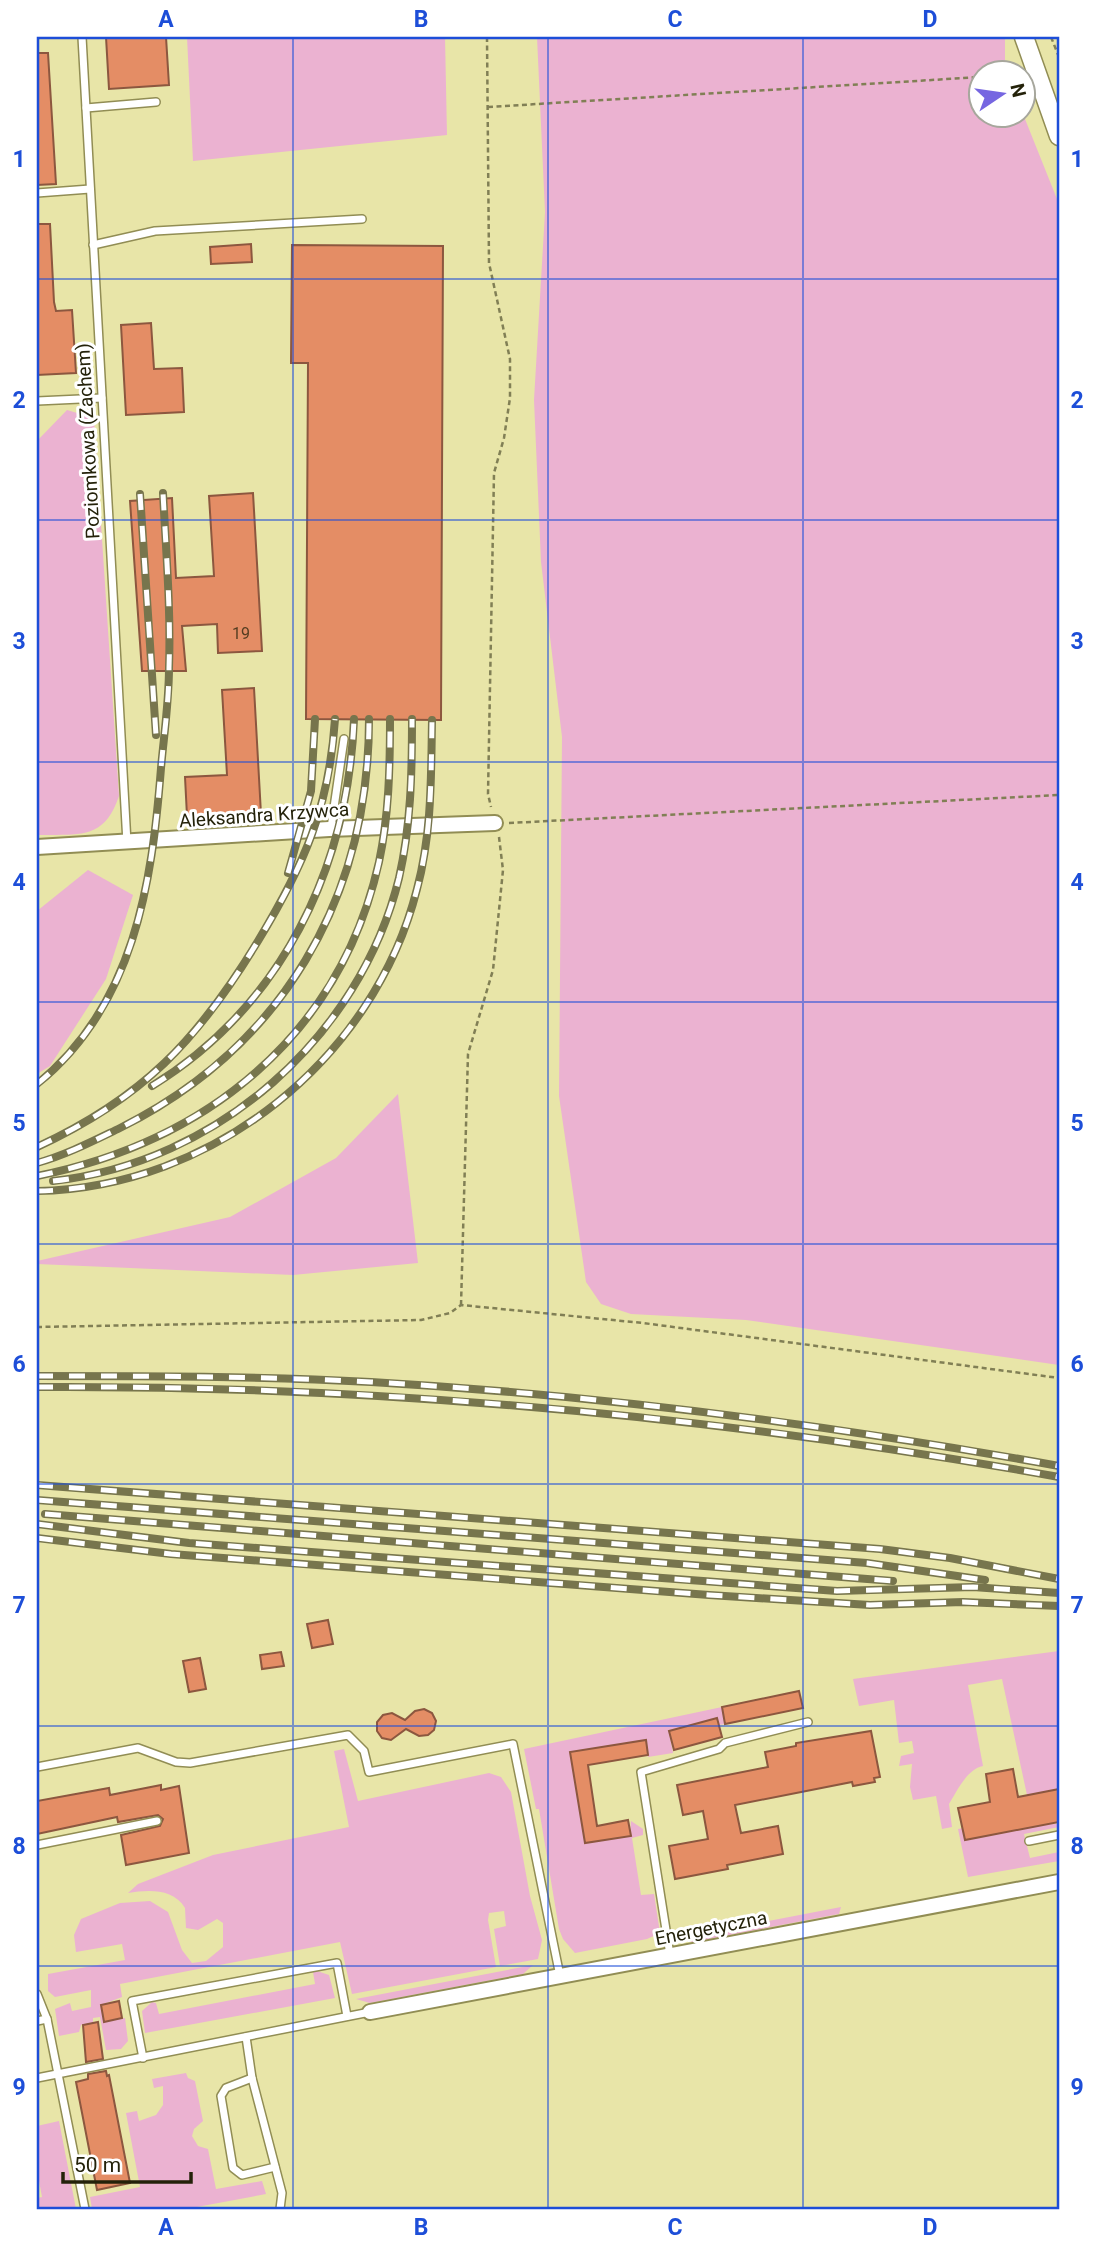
<svg xmlns="http://www.w3.org/2000/svg" width="1096" height="2246" font-family="Roboto,sans-serif">
<style>
.green{fill:#ebb2d1}
.building{fill:#e48d65;stroke:#8c573f;stroke-width:2}
.lines{fill:none;stroke-linecap:round;stroke-linejoin:round}
.service-casing{stroke:#918d54;stroke-width:10}
.minor-casing{stroke:#918d54;stroke-width:18}
.tertiary-casing{stroke:#918d54;stroke-width:21}
.path{stroke:#817f55;stroke-width:2.5;stroke-dasharray:5 3.5;stroke-linecap:butt}
.service{stroke:#fff;stroke-width:7}
.minor{stroke:#fff;stroke-width:14}
.tertiary{stroke:#fff;stroke-width:18}
.rail-casing{stroke:#77754d;stroke-width:8}
.rail{stroke:#fff;stroke-width:5;stroke-dasharray:16;stroke-linecap:butt}
.grid{fill:none;stroke:#1d4ed8;stroke-width:2;stroke-opacity:0.55}
.labels{text-anchor:middle;dominant-baseline:central;stroke-width:6;stroke-linejoin:round;paint-order:stroke}
.number-label{font-size:16px;fill:#543d21}
.street-label{font-size:19px;fill:#24220a;stroke:#fff}
.neatline{fill:none;stroke:#1d4ed8;stroke-width:2.5}
.grid-label{font-size:23px;text-anchor:middle;font-weight:bold;fill:#1d4ed8}
</style>
<rect width="100%" height="100%" fill="#e8e5a8"/>
<g class="green">
<polygon points="187,37 445,37 447,135 193,161"/>
<polygon points="537,37 1005,37 1005,73 981,74 981,116 1023,114 1059,204 1059,1365 746,1320 631,1314 601,1304 586,1282 559,1096 562,737 541,562 534,400 545,212"/>
<path d="M67 410 94 418 119 796C104 841 78 834 37 835V441Z"/>
<polygon points="88,870 133,895 106,979 50,1066 37,1074 37,911"/>
<polygon points="398,1094 418,1263 293,1275 37,1264 37,1261 230,1217 336,1158"/>
<path d="M1059 1651V1789L1027 1795 1002 1679 968 1685 983 1766C967 1769 957 1791 949 1804L952 1827 942 1829 936 1796 913 1800 910 1787 912 1764 899 1766 901 1756 914 1753 912 1741 899 1743 894 1700 859 1706 853 1679Z"/>
<polygon points="722,1707 725,1724 719,1725 716,1718 669,1731 673,1753 648,1757 645,1740 570,1752 585,1843 630,1836 631,1821 643,1829 643,1835 632,1838 641,1895 654,1894 660,1933 647,1939 575,1953 563,1939 559,1929 539,1809 536,1809 524,1749"/>
<path d="M344 1749 358 1801 489 1773 501 1777 511 1792 530 1896 542 1940 538 1959 500 1966 494 1929 506 1926 504 1911 489 1913 488 1920 496 1967 352 1994 340 1942 120 1984 122 1997 101 2005 104 2022 125 2018 128 2041 121 2049 106 2050 100 2017 93 2018V2023L81 2025 79 2032 59 2036 55 2009 70 2003 72 2011 91 2007V1990L55 1997 48 1991V1974L125 1960 122 1944 76 1952 74 1935 81 1919 120 1903 150 1901 168 1912 182 1950 192 1963 206 1961 223 1947V1923L217 1919 198 1930 186 1928 185 1908C173 1888 148 1890 128 1893L138 1884 213 1855 349 1827 334 1751Z"/>
<polygon points="1050,1824 1059,1824 1059,1827 1024,1834 1030,1858 1059,1852 1059,1861 968,1877 958,1829 963,1828 965,1840"/>
<polygon points="841,1907 839,1914 693,1942 679,1939 714,1931 724,1934 732,1928"/>
<polygon points="533,1965 523,1974 370,2003 356,1999"/>
<polygon points="317,1971 329,1975 335,1998 145,2033 142,2011 152,2002 156,2003 159,2014 315,1984 313,1972"/>
<polygon points="186,2073 188,2078 195,2081 203,2121 194,2129 192,2136 198,2146 208,2149 216,2189 262,2181 266,2194 186,2209 92,2209 90,2197 140,2187 126,2113 137,2111 139,2121 156,2115 163,2105 163,2086 154,2088 152,2079"/>
<polygon points="59,2121 76,2209 37,2209 37,2198 42,2197 37,2170 37,2126"/>
</g>
<g class="building">
<polygon points="106,37 166,37 169,85 109,89"/>
<polygon points="37,53 48,53 56,184 37,185"/>
<polygon points="37,224 50,224 54,302 56,311 72,310 76,373 37,375"/>
<polygon points="251,244 252,262 211,264 210,247"/>
<polygon points="292,245 443,246 441,720 306,719 308,363 291,363"/>
<polygon points="151,323 154,369 182,368 184,412 126,415 121,325"/>
<polygon points="253,493 262,651 218,653 217,624 182,626 186,671 142,671 130,501 172,498 176,578 214,576 209,496"/>
<polygon points="254,688 261,814 187,816 185,777 227,775 222,690"/>
<polygon points="328,1620 333,1644 312,1648 307,1624"/>
<polygon points="281,1652 284,1666 262,1669 260,1655"/>
<polygon points="200,1658 206,1689 189,1692 183,1661"/>
<polygon points="799,1691 803,1708 725,1724 722,1707"/>
<polygon points="424,1709 432,1713 436,1721 434,1730 428,1735 419,1736 406,1729 391,1740 382,1738 377,1731 377,1722 383,1715 392,1713 405,1720 415,1711"/>
<polygon points="717,1718 722,1737 674,1750 669,1731"/>
<polygon points="871,1731 880,1777 874,1778 875,1782 853,1786 852,1782 735,1805 741,1833 778,1826 783,1854 727,1865 728,1869 675,1879 669,1846 708,1839 703,1811 683,1815 677,1785 768,1767 765,1752 796,1746 796,1743"/>
<polygon points="646,1740 648,1755 588,1765 597,1826 628,1820 631,1836 585,1843 570,1752"/>
<polygon points="1013,1769 1018,1797 1059,1789 1059,1822 965,1840 958,1808 990,1802 986,1774"/>
<polygon points="161,1785 161,1790 179,1786 189,1853 126,1865 121,1835 160,1826 163,1819 158,1815 118,1822 117,1817 37,1834 37,1801 109,1788 110,1795"/>
<polygon points="119,2001 122,2018 104,2022 101,2005"/>
<polygon points="98,2022 103,2059 86,2062 83,2025"/>
<polygon points="106,2071 107,2076 109,2075 130,2183 97,2190 76,2082 88,2079 88,2074"/>
</g>
<g class="lines">
<g class="service-casing">
<g id="service">
<polyline points="82,37 127,843"/>
<polyline points="86,108 156,102"/>
<polyline points="37,193 90,189"/>
<polyline points="93,245 155,231 362,219"/>
<polyline points="37,401 102,398"/>
<polyline points="331,828 344,739"/>
<polyline points="37,1767 138,1748 176,1762 190,1763 348,1735 364,1751 369,1772 513,1744 560,1976"/>
<polyline points="1029,1841 1059,1835"/>
<polyline points="37,1845 157,1821"/>
<polyline points="670,1955 641,1772 719,1749 725,1743 808,1722"/>
<polyline points="37,1994 47,2019"/>
<polyline points="37,2021 47,2019 85,2209"/>
<polyline points="246,2037 252,2078 282,2193 280,2209"/>
<polyline points="143,2058 132,2001 337,1963 347,2016"/>
<polyline points="37,2078 370,2012"/>
<polyline points="252,2078 226,2088 221,2096 233,2168 242,2175 275,2167"/>
</g>
</g>
<g class="minor-casing">
<g id="minor">
<polyline points="37,847 329,829 495,823"/>
<polyline points="370,2012 1059,1882"/>
</g>
</g>
<g class="tertiary-casing">
<polyline id="tertiary" points="1024,37 1059,136"/>
</g>
<g class="path">
<polyline points="487,37 489,263 510,359 510,398 504,438 494,473 488,794 491,807"/>
<polyline points="1051,37 1059,57"/>
<polyline points="994,74 1015,65"/>
<polyline points="488,107 981,77"/>
<polyline points="509,823 1059,795"/>
<polyline points="461,1305 468,1054 493,970 503,870 499,837"/>
<polyline points="37,1327 421,1320 450,1313 461,1305 643,1323 1059,1378"/>
</g>
<use href="#service" class="service"/>
<use href="#minor" class="minor"/>
<use href="#tertiary" class="tertiary"/>
<g class="rail-casing">
<g id="rail">
<polyline points="140,494 156,735"/>
<polyline points="288,873 311,791 315,719"/>
<path d="M37 1084C134 1006 152 884 161 768 164 735 169 701 169 668 171 610 166 551 163 493"/>
<path d="M152 1086C282 1006 348 868 354 719"/>
<path d="M37 1147C143 1098 198 1040 258 941 304 865 329 809 335 719"/>
<path d="M37 1163C66 1155 93 1141 120 1128 282 1047 369 899 369 719"/>
<path d="M37 1176C206 1142 340 1036 379 862 389 815 390 767 390 719"/>
<path d="M53 1181C217 1163 360 1037 399 878 411 825 412 773 412 719"/>
<path d="M37 1191C213 1188 374 1059 417 889 432 833 431 776 432 720"/>
<path d="M37 1376C148 1376 259 1376 371 1382 602 1395 831 1425 1059 1466"/>
<path d="M37 1387C384 1385 718 1416 1059 1477"/>
<polyline points="37,1485 880,1549 950,1558 1059,1579"/>
<polyline points="37,1500 867,1563 985,1580"/>
<polyline points="45,1514 893,1581"/>
<polyline points="37,1524 189,1543 837,1591 973,1587 1059,1593"/>
<polyline points="37,1538 171,1554 709,1595 870,1605 963,1602 1059,1606"/>
</g>
</g>
<use href="#rail" class="rail"/>
</g>
<path class="grid" d="M293 37V2209M548 37V2209M803 37V2209M37 279H1059M37 520H1059M37 762H1059M37 1002H1059M37 1244H1059M37 1484H1059M37 1726H1059M37 1966H1059"/>
<g class="labels">
<g class="number-label">
<text x="241" y="633">19</text>
</g>
<g class="street-label">
<text transform="translate(88 441) rotate(-93)">Poziomkowa (Zachem)</text>
<text transform="translate(264 815) rotate(-4)">Aleksandra Krzywca</text>
<text transform="translate(711 1928) rotate(-11)">Energetyczna</text>
</g>
</g>
<rect width="1096" height="2246" fill="none" stroke="#ffffff" stroke-width="77"/>
<g transform="translate(1002 94) rotate(77)"><circle r="33" fill="#ffffff" stroke="#a7a79d" stroke-width="2"/>
<path d="M0-5L12 26L0 18L-12 26Z" fill="#7666e1"/>
<text y="-10" font-size="19" font-weight="bold" text-anchor="middle" fill="#24220a">N</text>
</g>
<path d="M63 2172v10h128v-10" fill="none" stroke="#24220a" stroke-width="3.5"/>
<text x="74" y="2172" font-size="21" fill="#24220a" stroke="#ffffff" stroke-width="5" paint-order="stroke">50 m</text>
<rect x="38" y="38" width="1020" height="2170" class="neatline"/>
<g class="grid-label">
<text x="166" y="27">A</text>
<text x="421" y="27">B</text>
<text x="675" y="27">C</text>
<text x="930" y="27">D</text>
<text x="19" y="167">1</text>
<text x="1077" y="167">1</text>
<text x="19" y="408">2</text>
<text x="1077" y="408">2</text>
<text x="19" y="649">3</text>
<text x="1077" y="649">3</text>
<text x="19" y="890">4</text>
<text x="1077" y="890">4</text>
<text x="19" y="1131">5</text>
<text x="1077" y="1131">5</text>
<text x="19" y="1372">6</text>
<text x="1077" y="1372">6</text>
<text x="19" y="1613">7</text>
<text x="1077" y="1613">7</text>
<text x="19" y="1854">8</text>
<text x="1077" y="1854">8</text>
<text x="19" y="2095">9</text>
<text x="1077" y="2095">9</text>
<text x="166" y="2235">A</text>
<text x="421" y="2235">B</text>
<text x="675" y="2235">C</text>
<text x="930" y="2235">D</text>
</g>
</svg>
